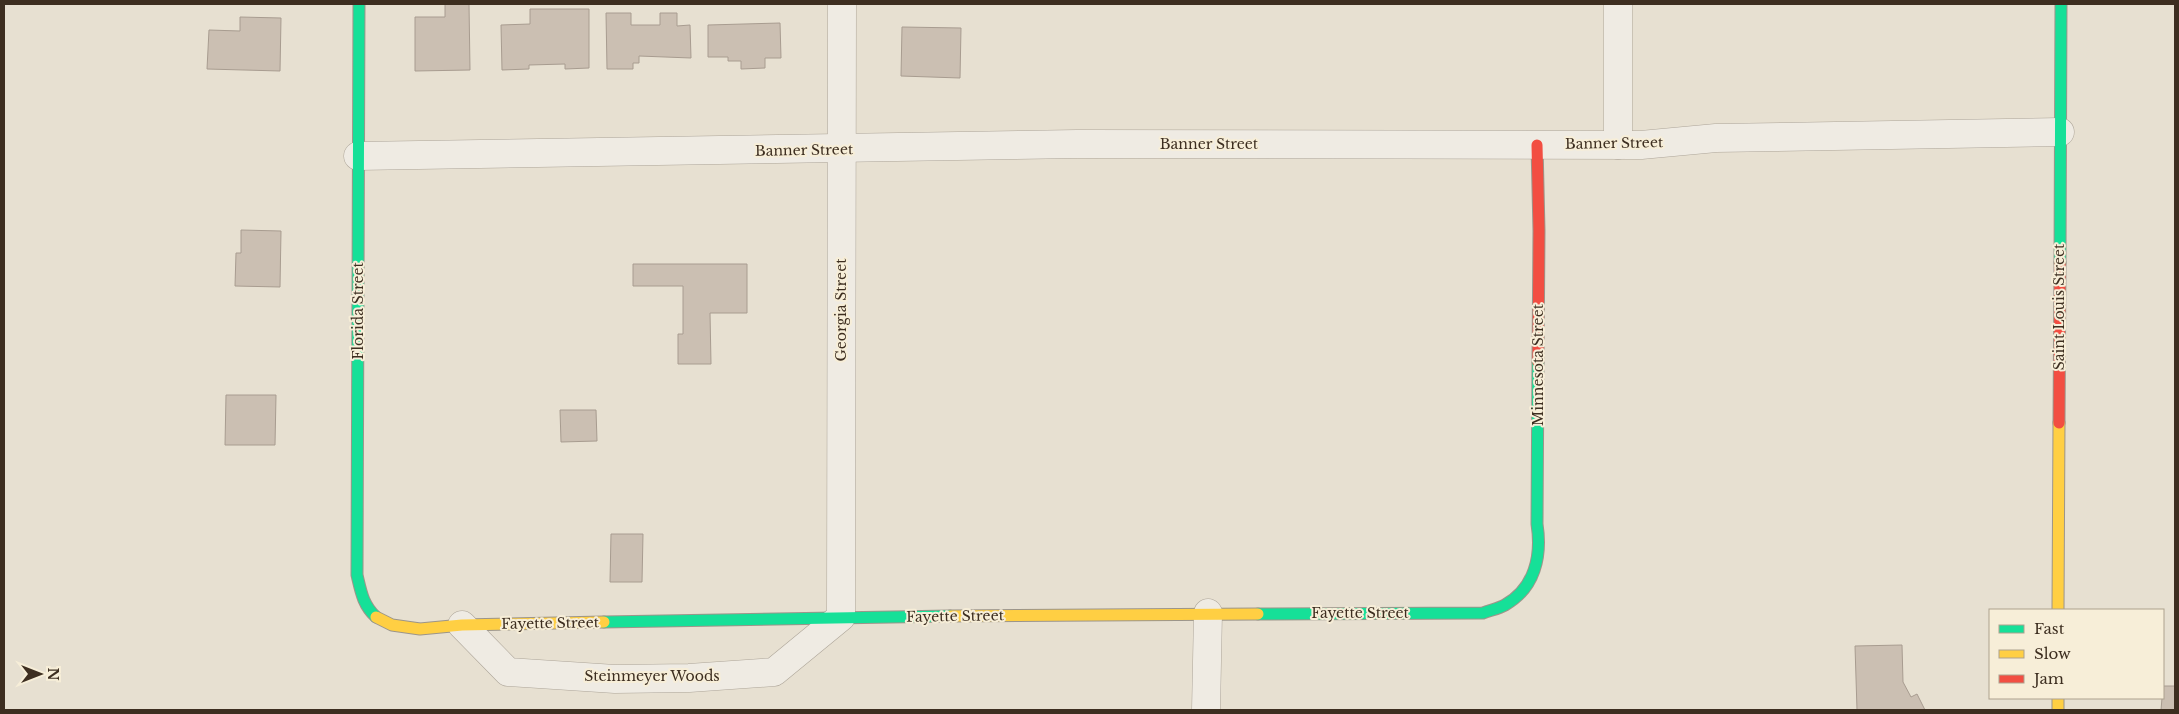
<svg xmlns="http://www.w3.org/2000/svg" width="2179" height="714" font-family="'Libre Baskerville',serif">
<style>
.building{fill:#cbbfb2;stroke:#a89c90}
.lines{fill:none;stroke-linecap:round;stroke-linejoin:round}
.street-casing{stroke:#ada599;stroke-width:29}
.fast-casing{stroke:#9c958a;stroke-width:13}
.slow-casing{stroke:#9c958a;stroke-width:13}
.jam-casing{stroke:#9c958a;stroke-width:13}
.street{stroke:#efebe3;stroke-width:28}
.fast{stroke:#16e098;stroke-width:11}
.slow{stroke:#ffcf43;stroke-width:11}
.jam{stroke:#f24e42;stroke-width:11}
.labels{text-anchor:middle;dominant-baseline:central;stroke-width:4;stroke-linejoin:round;paint-order:stroke}
.street-label{font-size:14px;fill:#3d2e20;stroke:#f7eed8}
</style>
<rect width="100%" height="100%" fill="#e7e0d1"/>
<g class="building">
<polygon points="445,4 469,4 470,70 415,71 415,17 445,17"/>
<polygon points="530,9 589,9 589,68 565,69 565,64 529,65 529,69 502,70 501,25 530,24"/>
<polygon points="606,13 631,13 631,25 660,25 660,13 677,13 677,26 690,25 691,58 639,56 639,63 633,63 633,69 607,69"/>
<polygon points="240,17 281,18 280,71 207,69 209,30 240,31"/>
<polygon points="780,23 781,58 765,58 765,68 741,69 741,61 728,61 728,57 708,57 708,25"/>
<polygon points="902,27 961,28 960,78 901,76"/>
<polygon points="241,230 281,231 280,287 235,286 236,253 241,253"/>
<polygon points="633,264 747,264 747,313 710,313 711,364 678,364 678,334 683,334 683,286 633,286"/>
<polygon points="226,395 276,395 275,445 225,445"/>
<polygon points="560,410 596,410 597,441 561,442"/>
<polygon points="611,534 643,534 642,582 610,582"/>
<polygon points="1902,645 1903,682 1911,697 1917,694 1925,710 1857,710 1855,646"/>
<polygon points="2163,686 2175,686 2175,710 2161,710"/>
</g>
<g class="lines">
<g class="street-casing">
<g id="street">
<polyline points="1618,4 1618,145"/>
<polyline points="358,156 1077,144 1641,145 1716,138 2060,132"/>
<polyline points="462,625 508,672 615,679 689,678 774,672 841,617 842,4"/>
<polyline points="1206,710 1208,613"/>
</g>
</g>
<g class="fast-casing">
<g id="fast">
<path d="M359 4 357 575C361 592 363 605 376 617"/>
<polyline points="2060,263 2061,4"/>
<path d="M1258 614 1483 613C1490 610 1498 609 1505 605 1535 588 1542 556 1537 524L1538 362"/>
<polyline points="604,622 950,616"/>
</g>
</g>
<g class="slow-casing">
<g id="slow">
<polyline points="2058,610 2059,423"/>
<polyline points="950,616 1258,614"/>
<polyline points="376,617 392,625 420,629 462,625 604,622"/>
<polyline points="2058,698 2058,710"/>
</g>
</g>
<g class="jam-casing">
<g id="jam">
<polyline points="1537,145 1539,231 1538,362"/>
<polyline points="2059,423 2060,263"/>
</g>
</g>
<use href="#street" class="street"/>
<use href="#fast" class="fast"/>
<use href="#slow" class="slow"/>
<use href="#jam" class="jam"/>
</g>
<g class="labels">
<g class="street-label">
<text transform="translate(1614 143) rotate(-1)">Banner Street</text>
<text x="1209" y="144">Banner Street</text>
<text transform="translate(804 150) rotate(-1)">Banner Street</text>
<text transform="translate(2059 307) rotate(-90)">Saint Louis Street</text>
<text transform="translate(841 310) rotate(-90)">Georgia Street</text>
<text transform="translate(358 311) rotate(-90)">Florida Street</text>
<text transform="translate(1538 365) rotate(-90)">Minnesota Street</text>
<text x="1360" y="613">Fayette Street</text>
<text transform="translate(955 616) rotate(-1)">Fayette Street</text>
<text transform="translate(550 623) rotate(-1)">Fayette Street</text>
<text x="652" y="676">Steinmeyer Woods</text>
</g>
</g>
<rect width="2179" height="714" fill="none" stroke="#3d2e20" stroke-width="10"/>
<rect x="1989" y="609" width="175" height="90" fill="#f7eed8" stroke="#ada18e"/>
<rect x="1999" y="625" width="25" height="8" fill="#16e098" stroke="#ada18e"/>
<text x="2034" y="634" font-size="15" fill="#3d2e20">Fast</text>
<rect x="1999" y="650" width="25" height="8" fill="#ffcf43" stroke="#ada18e"/>
<text x="2034" y="659" font-size="15" fill="#3d2e20">Slow</text>
<rect x="1999" y="675" width="25" height="8" fill="#f24e42" stroke="#ada18e"/>
<text x="2034" y="684" font-size="15" fill="#3d2e20">Jam</text>
<g transform="translate(40 674) rotate(90)" stroke="#f7eed8" stroke-width="4" paint-order="stroke">
<path d="M0-4L9 19L0 12L-9 19Z" fill="#3d2e20"/>
<text y="-8" font-size="14" font-weight="bold" text-anchor="middle" fill="#3d2e20">N</text>
</g>
</svg>
